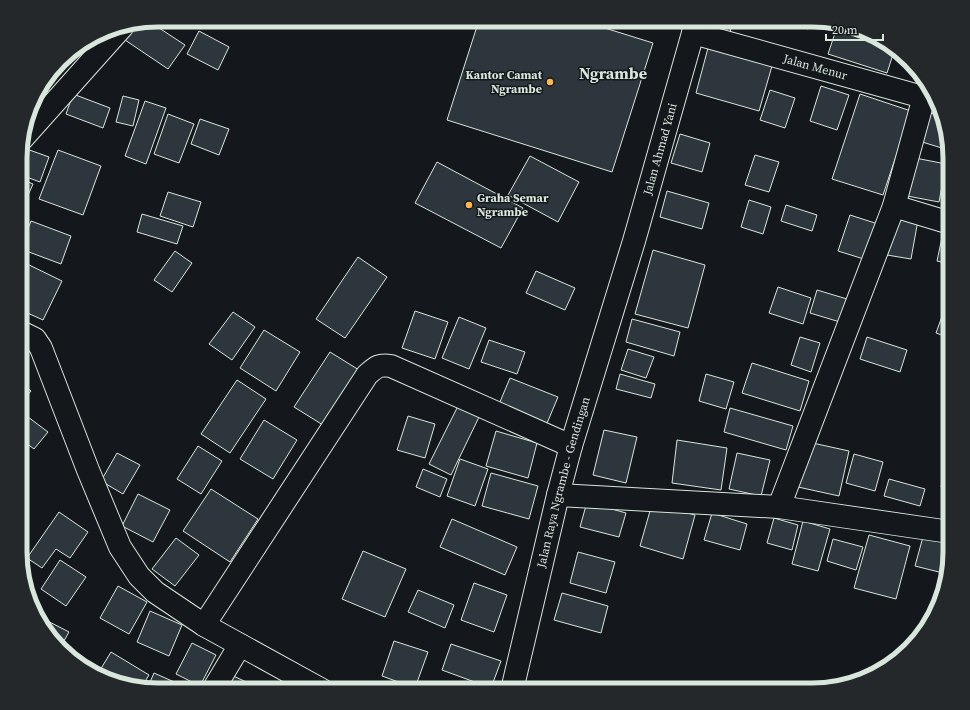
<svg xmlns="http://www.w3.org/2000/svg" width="970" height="710" font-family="'Source Serif 4',serif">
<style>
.building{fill:#2c363c;stroke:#d8e6dc}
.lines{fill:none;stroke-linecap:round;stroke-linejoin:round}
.minor-casing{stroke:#d8e6dc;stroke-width:24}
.major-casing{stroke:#d8e6dc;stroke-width:24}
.minor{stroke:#14181c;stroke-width:22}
.major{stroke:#14181c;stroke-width:22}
.poi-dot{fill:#ffb74d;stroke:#14181c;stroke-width:1.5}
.labels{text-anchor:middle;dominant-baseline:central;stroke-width:3;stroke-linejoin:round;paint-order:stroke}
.street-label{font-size:12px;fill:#d8e6dc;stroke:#14181c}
.poi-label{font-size:12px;font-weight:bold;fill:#d8e6dc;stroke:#14181c;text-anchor:end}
.district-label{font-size:16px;font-weight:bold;fill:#d8e6dc;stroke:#14181c}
.rim{fill:none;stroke:#d8e6dc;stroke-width:5}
</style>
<rect width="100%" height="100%" fill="#14181c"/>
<g class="building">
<polygon points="479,20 579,20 653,43 612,172 447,120"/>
<polygon points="705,20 733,20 730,32 704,24"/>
<polygon points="780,20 811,20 808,29"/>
<polygon points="150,22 185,45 168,69 125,40 135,24"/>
<polygon points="838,24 864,30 895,48 887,73 828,54"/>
<polygon points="199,31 229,47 218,70 187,54"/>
<polygon points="708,48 772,66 759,111 696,93"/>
<polygon points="821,86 849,95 837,130 810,121"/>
<polygon points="770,90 795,98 785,128 760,120"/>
<polygon points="73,94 110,108 103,128 66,114"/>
<polygon points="860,94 911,111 883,195 832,179"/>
<polygon points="123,96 139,100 133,126 116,122"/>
<polygon points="145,101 166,108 146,164 125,156"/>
<polygon points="928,112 941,116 948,141 945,149 919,141"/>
<polygon points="168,114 194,124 179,163 154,154"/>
<polygon points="200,119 229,129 219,155 191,144"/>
<polygon points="680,134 710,143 702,172 671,163"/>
<polygon points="21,147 49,157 40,182 21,175"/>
<polygon points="58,150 101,166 83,215 39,199"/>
<polygon points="755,155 779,162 769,192 745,185"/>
<polygon points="530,156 579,182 558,222 508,195"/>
<polygon points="910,157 946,164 939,202 902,195"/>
<polygon points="437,162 523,208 501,248 415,203"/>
<polygon points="950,163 950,200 941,198"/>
<polygon points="21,179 33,184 25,202 21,201"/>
<polygon points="667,191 709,203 702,229 660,217"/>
<polygon points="168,192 201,202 193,227 160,216"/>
<polygon points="749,200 771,207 763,234 741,227"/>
<polygon points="786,205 817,215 812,231 781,221"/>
<polygon points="142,214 183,226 177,244 137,232"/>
<polygon points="850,215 878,224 867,260 838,251"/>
<polygon points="894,216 918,220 911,259 887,255"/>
<polygon points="31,221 71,236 61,264 21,249 21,247"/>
<polygon points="944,228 950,230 950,264 937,261"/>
<polygon points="653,250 705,265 688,328 635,314"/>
<polygon points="175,251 192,263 172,292 154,280"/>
<polygon points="358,257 387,277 345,338 316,319"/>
<polygon points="21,261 62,281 43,320 21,310"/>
<polygon points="536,271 575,288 565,310 526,293"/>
<polygon points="778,287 811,298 803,324 769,313"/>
<polygon points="817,290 847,299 840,322 810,313"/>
<polygon points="945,308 950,309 950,338 936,333"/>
<polygon points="415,311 448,322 435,359 402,348"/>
<polygon points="233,312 255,327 232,360 209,344"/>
<polygon points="459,317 486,328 469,369 442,358"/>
<polygon points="632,319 680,332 674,356 626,342"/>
<polygon points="264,330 300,352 276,391 240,368"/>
<polygon points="800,337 820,343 811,372 791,365"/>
<polygon points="867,337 907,350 900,372 860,359"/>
<polygon points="489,340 525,352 517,374 481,362"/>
<polygon points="628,349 654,357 646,378 621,370"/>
<polygon points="330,352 359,370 323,425 294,407"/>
<polygon points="752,363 809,381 800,411 742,393"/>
<polygon points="620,374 655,384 651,398 616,389"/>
<polygon points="706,374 734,382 726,409 699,401"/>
<polygon points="510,378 558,397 545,428 497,409"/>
<polygon points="237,380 266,399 230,453 201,434"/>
<polygon points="21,383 31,391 21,403"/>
<polygon points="459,404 480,415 451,475 429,464"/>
<polygon points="730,408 793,426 786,450 724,432"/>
<polygon points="24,414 48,432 34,449 21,439 21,417"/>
<polygon points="408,416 435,424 425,458 397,450"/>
<polygon points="264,420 297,440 273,479 240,459"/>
<polygon points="604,430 637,437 626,483 593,475"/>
<polygon points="496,431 537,443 528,478 486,466"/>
<polygon points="677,440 727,448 721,490 672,483"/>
<polygon points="808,442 849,451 839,496 798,487"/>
<polygon points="198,446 222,461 201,494 177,479"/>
<polygon points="117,453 140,465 123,494 101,481"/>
<polygon points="737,453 770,460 761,496 729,489"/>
<polygon points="854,454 883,462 875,491 846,483"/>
<polygon points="949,457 950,457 950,490 941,487"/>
<polygon points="460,459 488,469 475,506 447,496"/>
<polygon points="423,469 447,479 440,497 416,487"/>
<polygon points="491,473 538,486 529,519 482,506"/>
<polygon points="889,479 925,489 920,506 884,496"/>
<polygon points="211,489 258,519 230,562 183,531"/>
<polygon points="138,494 170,510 153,542 122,526"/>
<polygon points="587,502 626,513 619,537 580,527"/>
<polygon points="652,504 695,515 683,559 640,546"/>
<polygon points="59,512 88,532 70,558 56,549 42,568 27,558"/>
<polygon points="712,513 747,524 740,550 704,540"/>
<polygon points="774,518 798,525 792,550 767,543"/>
<polygon points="452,519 517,547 505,575 440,547"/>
<polygon points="803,521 830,529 818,571 792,564"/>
<polygon points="924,533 950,540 950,561 947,574 915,566"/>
<polygon points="869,535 910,546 896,599 854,588"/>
<polygon points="176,538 199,555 175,586 152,569"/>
<polygon points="833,539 863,547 856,570 827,561"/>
<polygon points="363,551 406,569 385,617 342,599"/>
<polygon points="578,552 615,562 606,593 570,583"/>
<polygon points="60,560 86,577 66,606 41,589"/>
<polygon points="474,583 507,595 494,632 461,620"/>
<polygon points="118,586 147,602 129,634 100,618"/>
<polygon points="418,590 454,605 445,628 408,612"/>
<polygon points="562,593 608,606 601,633 554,620"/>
<polygon points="150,611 182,625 169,656 137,642"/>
<polygon points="36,615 69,632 61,646 38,621"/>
<polygon points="394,641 428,652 415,688 382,676"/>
<polygon points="192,643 216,655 200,686 176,674"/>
<polygon points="451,644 501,661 491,688 442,670"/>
<polygon points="111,652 149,675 141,688 106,680 97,675"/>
<polygon points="154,673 190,689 189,690 147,689"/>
<polygon points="229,674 255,686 253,690 221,690"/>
<polygon points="382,682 404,690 380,690"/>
</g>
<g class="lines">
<g class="minor-casing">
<g id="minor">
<path id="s1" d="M693 33 937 101"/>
<polyline points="22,139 122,27"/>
<polyline points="894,206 950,223"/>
<polyline points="21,332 35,339 41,348 88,470 120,547 139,576 155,592 204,625 322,690"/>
<polyline points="558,495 779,507 950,532"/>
<polyline points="779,507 894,206 924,97"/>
<path d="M204 625 367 375C376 367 378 364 391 366L571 446"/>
<polyline points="213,690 240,645"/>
</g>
</g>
<g class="major-casing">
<g id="major">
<path id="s2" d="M512 690 558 495 571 446 634 241 693 33 695 20"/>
</g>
</g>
<use href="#minor" class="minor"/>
<use href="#major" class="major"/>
</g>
<g class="poi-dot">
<circle cx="550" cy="82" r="4"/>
<circle cx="469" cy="205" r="4"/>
</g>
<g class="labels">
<g class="street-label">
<text stroke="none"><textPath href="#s1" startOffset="127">Jalan Menur</textPath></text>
<text stroke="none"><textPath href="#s2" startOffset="561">Jalan Ahmad Yani</textPath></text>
<text stroke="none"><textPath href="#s2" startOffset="214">Jalan Raya Ngrambe - Gendingan</textPath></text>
</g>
<g class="poi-label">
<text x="542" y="75">Kantor Camat<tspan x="542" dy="14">Ngrambe</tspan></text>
<text x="477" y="198" text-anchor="start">Graha Semar<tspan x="477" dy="14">Ngrambe</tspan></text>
</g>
<g class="district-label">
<text x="613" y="73">Ngrambe</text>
</g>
</g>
<path d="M0 0H970V710H0ZM158 27H812A131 131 0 0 1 943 158V552A131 131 0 0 1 812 683H158A131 131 0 0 1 27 552V158A131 131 0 0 1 158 27Z" fill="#24282b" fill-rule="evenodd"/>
<path class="rim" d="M158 27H812A131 131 0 0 1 943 158V552A131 131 0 0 1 812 683H158A131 131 0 0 1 27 552V158A131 131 0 0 1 158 27Z"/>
<path d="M826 34v6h57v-6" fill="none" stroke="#d8e6dc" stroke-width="2"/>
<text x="832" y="34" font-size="12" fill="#d8e6dc" stroke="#14181c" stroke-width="3" paint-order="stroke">20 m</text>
</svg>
